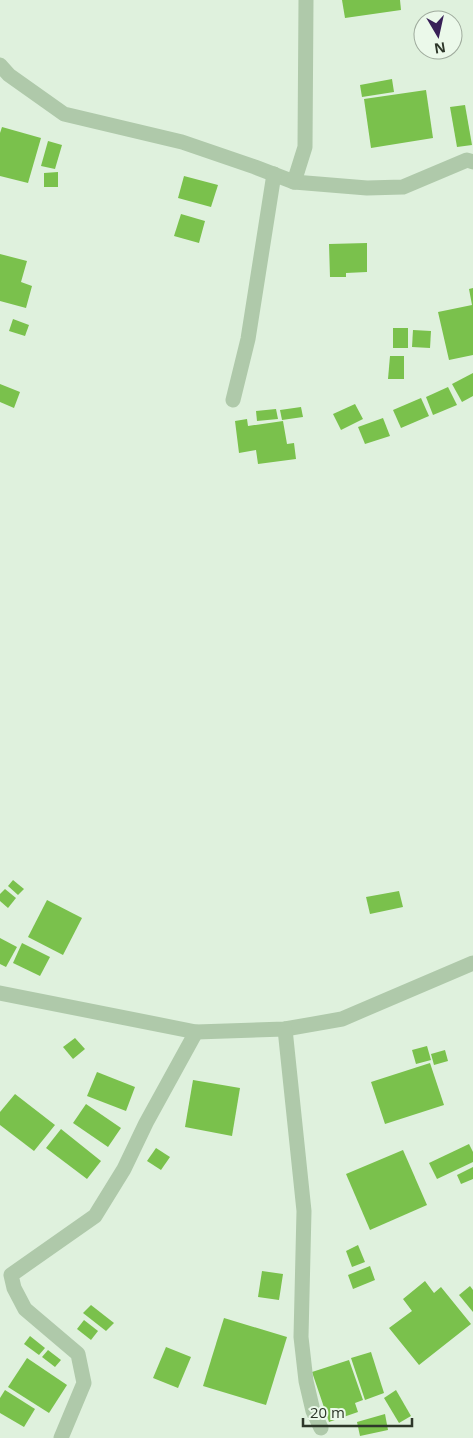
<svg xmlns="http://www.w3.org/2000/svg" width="473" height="1438" font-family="'Open Sans',sans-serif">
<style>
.building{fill:#7ac14c}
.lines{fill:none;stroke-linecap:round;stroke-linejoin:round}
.street{stroke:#afc9aa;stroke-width:15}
</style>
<rect width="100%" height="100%" fill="#dff1dd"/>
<g class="building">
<polygon points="342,0 400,0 401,10 345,18"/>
<polygon points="392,79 394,92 362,97 360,85"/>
<polygon points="426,90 433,138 371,148 364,99"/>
<polygon points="465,105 472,145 457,147 450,107"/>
<polygon points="2,127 41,138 28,183 0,176 0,133"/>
<polygon points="48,141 62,145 55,169 41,166"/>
<polygon points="58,172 58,187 44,187 44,173"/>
<polygon points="184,176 218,185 211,207 178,198"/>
<polygon points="181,214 205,221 199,243 174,236"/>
<polygon points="367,243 367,272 346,273 346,277 330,277 329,244"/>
<polygon points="0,254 27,261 21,282 32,286 26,308 0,301"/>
<polygon points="473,288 473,355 449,360 438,312 472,305 469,289"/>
<polygon points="13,319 29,325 25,336 9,331"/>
<rect x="393" y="328" width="15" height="20"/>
<polygon points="413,330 431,331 430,348 412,347"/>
<polygon points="390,356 404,356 404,379 388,379"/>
<polygon points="473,373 473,396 462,402 452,384"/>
<polygon points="0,384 20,392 14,408 0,402"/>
<polygon points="448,387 457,405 433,415 426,397"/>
<polygon points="421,398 429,416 401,428 393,410"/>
<polygon points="355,404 363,419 341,430 333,414"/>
<polygon points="301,407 303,417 282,420 280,410"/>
<polygon points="276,409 278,419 257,421 256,411"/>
<polygon points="383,418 390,436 365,444 358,427"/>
<polygon points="247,419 248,426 283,421 287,444 294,443 296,459 258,464 256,450 239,453 235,421"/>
<polygon points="13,880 24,889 18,895 8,886"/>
<polygon points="5,889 16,898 8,908 0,901 0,894"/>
<polygon points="399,891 403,907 370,914 366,897"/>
<polygon points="47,900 82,918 63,955 28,937"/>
<polygon points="0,938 17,947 6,967 0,964"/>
<polygon points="22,943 50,957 40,976 13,963"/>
<polygon points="75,1038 85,1049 73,1059 63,1047"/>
<polygon points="427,1046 431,1060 416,1064 412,1050"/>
<polygon points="445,1050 448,1061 434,1065 431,1054"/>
<polygon points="430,1063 444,1105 385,1124 371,1082"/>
<polygon points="97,1072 135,1087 126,1111 87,1096"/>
<polygon points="193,1080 240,1088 232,1136 185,1127"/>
<polygon points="15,1094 55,1125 34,1151 0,1125 0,1112"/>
<polygon points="86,1104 121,1128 108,1147 73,1123"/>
<polygon points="61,1129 101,1161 87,1179 46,1148"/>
<polygon points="469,1144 473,1152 473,1162 437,1179 429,1163"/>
<polygon points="156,1148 170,1157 161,1170 147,1161"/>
<polygon points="403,1150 427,1205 370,1230 346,1174"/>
<polygon points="473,1167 473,1179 461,1184 457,1175"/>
<polygon points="358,1245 365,1262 352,1267 346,1251"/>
<polygon points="370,1266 375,1280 353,1289 348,1275"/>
<polygon points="262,1271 283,1274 279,1300 258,1297"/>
<polygon points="425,1281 434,1293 441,1287 471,1324 419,1365 389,1328 412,1311 403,1299"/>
<polygon points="470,1286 473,1290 473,1312 459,1295"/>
<polygon points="91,1305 114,1323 106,1331 83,1313"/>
<polygon points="224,1318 287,1337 266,1405 203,1386"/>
<polygon points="84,1320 98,1331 91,1340 77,1329"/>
<polygon points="30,1336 45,1348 39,1355 24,1344"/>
<polygon points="166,1347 191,1357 178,1388 153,1378"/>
<polygon points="48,1350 61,1360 55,1367 42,1357"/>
<polygon points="371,1352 384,1393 365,1400 351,1358"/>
<polygon points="27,1358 67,1385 49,1413 8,1387"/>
<polygon points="349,1360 363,1400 355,1403 358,1412 329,1422 312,1372"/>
<polygon points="5,1390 35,1409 24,1427 0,1413 0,1398"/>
<polygon points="396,1390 411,1416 399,1423 384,1398"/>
<polygon points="385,1414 388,1430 360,1436 357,1422"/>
</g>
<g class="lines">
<g class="street">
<polyline points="0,65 9,75 64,114 182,142 255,167 294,182 367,188 403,187 467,160 473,162"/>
<polyline points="294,182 305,147 306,0"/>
<polyline points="233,400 248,339 274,174"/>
<polyline points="0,993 196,1032 285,1029 342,1019 473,963"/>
<polyline points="285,1029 304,1211 301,1337 306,1381 313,1411 321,1428"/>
<polyline points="61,1438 84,1383 78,1354 25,1309 14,1288 11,1275 95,1216 124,1169 146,1123 196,1032"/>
</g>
</g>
<g transform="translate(438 35) rotate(171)"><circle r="24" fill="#ebf9ea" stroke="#9fab9d"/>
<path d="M0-4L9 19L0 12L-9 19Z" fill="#382057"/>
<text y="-8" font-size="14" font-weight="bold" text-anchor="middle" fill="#2d3729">N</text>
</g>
<path d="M303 1418v8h109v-8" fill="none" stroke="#2d3729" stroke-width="2.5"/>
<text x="310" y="1418" font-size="15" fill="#2d3729" stroke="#ebf9ea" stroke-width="4" paint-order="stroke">20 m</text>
</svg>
